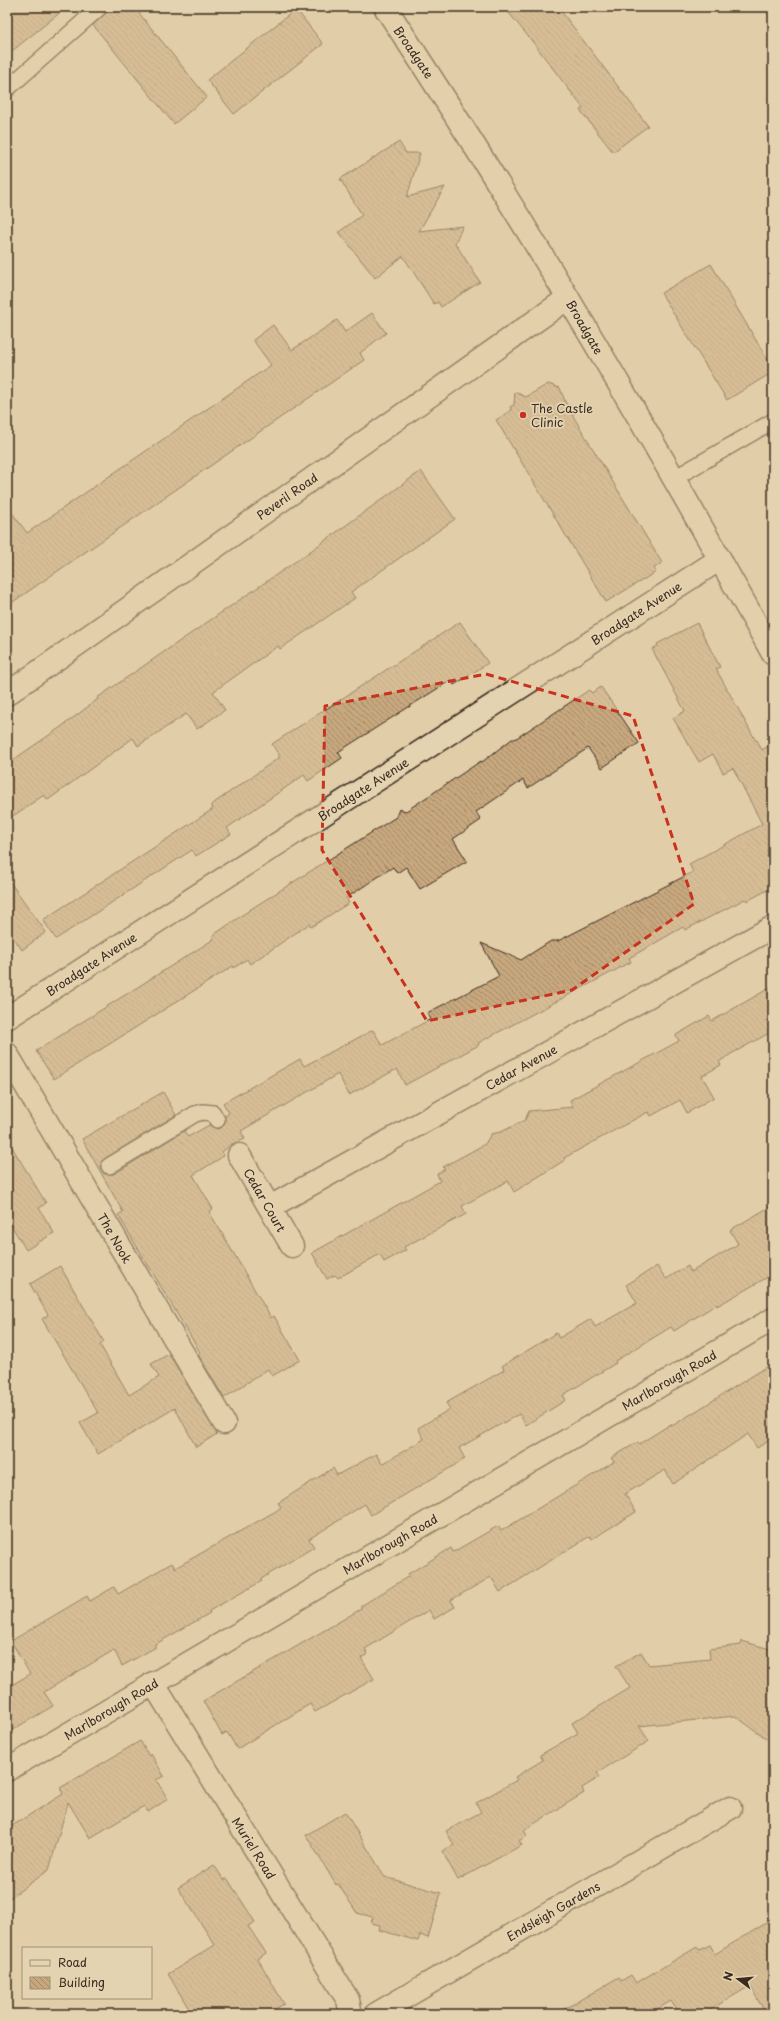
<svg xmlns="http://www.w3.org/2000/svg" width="780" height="2021" font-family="'Playpen Sans',sans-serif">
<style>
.building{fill:url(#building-back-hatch);stroke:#3b2a1e}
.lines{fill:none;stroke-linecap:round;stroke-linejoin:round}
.service-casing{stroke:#3b2a1e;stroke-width:18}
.minor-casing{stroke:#3b2a1e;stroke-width:25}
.secondary-casing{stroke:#3b2a1e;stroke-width:25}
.service{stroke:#e4d3b0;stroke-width:15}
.minor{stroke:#e4d3b0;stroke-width:22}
.secondary{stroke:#e4d3b0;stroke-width:22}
.marked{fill:none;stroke:#c8321e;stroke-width:3;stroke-dasharray:8 5;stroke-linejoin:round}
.poi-dot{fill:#c8321e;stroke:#e4d3b0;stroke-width:1.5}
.labels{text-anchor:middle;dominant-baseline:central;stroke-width:3.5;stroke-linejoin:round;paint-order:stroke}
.street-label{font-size:12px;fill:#3b2a1e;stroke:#e4d3b0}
.poi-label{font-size:12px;fill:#3b2a1e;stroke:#e4d3b0;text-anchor:start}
</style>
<defs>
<pattern id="building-back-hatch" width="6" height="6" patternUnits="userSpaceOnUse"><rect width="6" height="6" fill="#c7a87e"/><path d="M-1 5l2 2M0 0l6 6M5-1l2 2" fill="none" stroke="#a38967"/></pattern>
</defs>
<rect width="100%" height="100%" fill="#e1cda8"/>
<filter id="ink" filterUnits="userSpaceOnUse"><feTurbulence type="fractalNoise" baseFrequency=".025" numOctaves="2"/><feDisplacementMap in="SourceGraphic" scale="8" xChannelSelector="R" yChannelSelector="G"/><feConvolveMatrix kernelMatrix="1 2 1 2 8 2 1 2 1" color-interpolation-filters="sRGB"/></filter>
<g filter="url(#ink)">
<g class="building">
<polygon points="7,7 67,7 7,55"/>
<polygon points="109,7 134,7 207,97 174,124 93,25 106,13"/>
<polygon points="504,7 558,7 648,126 613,152 580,110 583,108 532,41"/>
<polygon points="296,9 323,44 234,114 207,80"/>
<polygon points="399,142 406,153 420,153 407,197 445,187 419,231 463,226 455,243 480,282 441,307 438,302 434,304 403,256 375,278 339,232 362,215 340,179"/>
<polygon points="711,264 773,369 773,372 727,400 661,293"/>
<polygon points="372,313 386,333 360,353 364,360 7,606 7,506 27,533 69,504 271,365 253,340 273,325 292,350 337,320 345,332"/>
<polygon points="548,384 560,388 566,404 573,407 573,416 662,563 654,568 656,572 606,602 496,420 511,410 510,407 514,405 515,392 526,397"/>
<polygon points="421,471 455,519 351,592 355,598 280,649 278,646 213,692 225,710 197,729 186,714 138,746 133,738 48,800 44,795 7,820 7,764 61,727 98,699 97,698 305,555"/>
<polygon points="460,622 488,663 454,685 451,680 338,752 342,758 308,781 304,775 227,828 231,834 196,856 192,850 56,939 43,920 213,809 211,805 280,757 272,744"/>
<polygon points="697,623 720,667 716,669 756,741 757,740 762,750 773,743 773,887 747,901 745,899 685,930 683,927 629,958 631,962 478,1043 479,1045 405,1085 397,1069 349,1095 338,1074 241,1131 245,1139 232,1144 222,1152 224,1156 193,1175 213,1209 209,1212 223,1235 271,1318 274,1316 300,1360 272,1376 268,1369 224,1398 198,1354 200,1352 118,1215 123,1212 82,1139 163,1092 176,1115 104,1159 100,1167 104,1174 114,1174 184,1131 188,1137 209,1125 217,1129 221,1128 225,1124 225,1116 229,1113 223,1103 300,1059 304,1066 373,1030 382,1045 431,1019 427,1013 499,976 481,943 521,960 551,941 558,941 693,872 689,864 762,824 733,768 723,773 713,754 699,762 673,718 685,711 652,649 658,646 657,644"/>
<polygon points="601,687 639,743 602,768 588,748 528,788 523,780 476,812 481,820 453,839 467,861 420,889 406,867 397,873 393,867 346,898 349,903 311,927 309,924 250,964 247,959 234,968 233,966 54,1079 36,1051 214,939 212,936 254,907 396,817 399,809 406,811 481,761 482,762 512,739 515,739 589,690 592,693"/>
<polygon points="7,878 46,932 22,950 7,929"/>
<polygon points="773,986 773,1031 731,1054 719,1062 721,1065 702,1076 714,1097 687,1113 680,1100 651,1116 648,1112 564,1158 565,1160 514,1192 508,1181 462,1206 466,1214 404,1247 406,1250 384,1262 380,1254 338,1278 335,1275 327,1279 312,1253 440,1181 437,1174 445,1169 443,1167 485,1144 491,1134 501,1132 525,1120 529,1111 573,1107 570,1100 679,1041 676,1035 709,1016 712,1021"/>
<polygon points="7,1139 46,1203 39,1208 54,1233 26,1250 7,1218"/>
<polygon points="773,1205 773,1274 717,1306 717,1304 674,1331 671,1327 615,1361 616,1363 563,1395 566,1400 526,1425 519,1414 459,1448 465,1459 371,1515 365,1504 309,1539 314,1547 261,1579 262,1581 209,1611 210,1613 154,1645 156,1647 122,1666 114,1650 44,1692 53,1706 7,1733 7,1688 30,1674 11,1641 87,1596 90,1601 114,1587 118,1594 172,1563 175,1568 276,1511 281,1507 278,1503 333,1468 337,1475 376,1454 382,1464 424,1439 418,1428 450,1409 446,1403 504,1370 502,1366 556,1333 559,1338 591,1319 595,1327 637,1303 626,1285 657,1266 666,1279 688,1266 691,1272 738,1244 730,1230"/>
<polygon points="60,1266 104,1342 100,1345 129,1395 159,1377 151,1364 169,1354 217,1434 196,1447 175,1408 98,1454 80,1423 98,1413 42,1319 48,1315 30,1284"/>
<polygon points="773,1363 773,1438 757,1448 748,1434 673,1484 665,1470 625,1494 636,1512 592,1539 590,1536 500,1592 491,1577 451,1600 455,1607 434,1619 429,1610 365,1649 368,1654 361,1658 374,1679 315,1712 310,1704 237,1749 227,1732 222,1735 203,1701 361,1609 361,1606 409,1576 408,1574 451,1548 453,1552 498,1526 501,1531 614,1462 611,1458 638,1442 639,1444 671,1424 672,1426"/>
<polygon points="742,1641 773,1650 773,1743 735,1716 639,1726 649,1741 597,1773 600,1777 582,1788 584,1793 524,1830 527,1836 519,1841 522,1845 458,1880 442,1851 454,1845 446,1831 481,1812 476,1803 517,1780 515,1777 543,1760 540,1755 578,1733 572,1723 630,1688 616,1666 641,1652 649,1665 710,1659 709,1649 741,1645"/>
<polygon points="140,1741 149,1756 151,1754 164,1776 156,1780 168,1799 148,1812 144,1806 90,1838 68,1802 49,1870 7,1900 7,1829 63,1794 60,1788"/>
<polygon points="345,1812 385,1877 441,1893 428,1938 420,1935 418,1941 379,1930 380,1925 371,1923 373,1917 357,1913 338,1884 336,1885 306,1835"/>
<polygon points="214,1865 224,1880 227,1878 255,1922 248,1926 266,1953 258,1959 284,2004 266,2014 192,2014 168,1974 215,1945 178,1888"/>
<polygon points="773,1919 773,2014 766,2014 750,1986 703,2014 679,2014 671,2001 649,2014 556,2014 619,1977 621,1981 631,1975 636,1983 697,1947 699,1950 710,1945 715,1954"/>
</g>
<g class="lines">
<g class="service-casing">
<g id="service">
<polyline points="7,89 100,7"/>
<polyline points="673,479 773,421"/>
<polyline points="109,1166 195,1114 203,1112 213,1113 217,1120"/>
</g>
</g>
<g class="minor-casing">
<g id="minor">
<polyline points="7,694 568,298"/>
<polyline points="7,1018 720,559"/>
<polyline points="7,1054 224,1423"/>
<polyline points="239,1155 292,1246"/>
<polyline points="270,1207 773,927"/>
<polyline points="153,1683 348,2000 351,2014"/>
<polyline points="7,1770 773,1319"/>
<polyline points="376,2014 730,1808"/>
</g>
</g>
<g class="secondary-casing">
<path id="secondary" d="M385 7C524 217 651 435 773 654"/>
</g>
<use href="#service" class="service"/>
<use href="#minor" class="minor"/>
<use href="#secondary" class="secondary"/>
</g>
</g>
<path d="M0 0H780V2021H0ZM486 674 633 716 694 904 572 990 427 1021 322 850 325 706Z" fill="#e1cda8" fill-opacity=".55" fill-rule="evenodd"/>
<path class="marked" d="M486 674 633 716 694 904 572 990 427 1021 322 850 325 706Z"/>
<circle class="poi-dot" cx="523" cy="415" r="4"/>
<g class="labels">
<g class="street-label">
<text transform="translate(414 52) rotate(56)">Broadgate</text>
<text transform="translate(585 327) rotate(60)">Broadgate</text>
<text transform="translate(287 496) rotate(-35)">Peveril Road</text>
<text transform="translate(636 613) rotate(-33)">Broadgate Avenue</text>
<text transform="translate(363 789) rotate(-33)">Broadgate Avenue</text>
<text transform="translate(91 964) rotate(-33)">Broadgate Avenue</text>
<text transform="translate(521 1067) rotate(-29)">Cedar Avenue</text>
<text transform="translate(265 1200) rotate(60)">Cedar Court</text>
<text transform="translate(115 1238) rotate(60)">The Nook</text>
<text transform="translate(669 1380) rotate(-30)">Marlborough Road</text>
<text transform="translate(390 1544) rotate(-30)">Marlborough Road</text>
<text transform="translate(111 1709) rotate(-31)">Marlborough Road</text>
<text transform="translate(254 1848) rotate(58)">Muriel Road</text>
<text transform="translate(553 1911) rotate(-30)">Endsleigh Gardens</text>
</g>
<g class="poi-label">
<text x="531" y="408">The Castle<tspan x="531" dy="14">Clinic</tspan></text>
</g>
</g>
<rect width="780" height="2021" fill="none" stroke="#e4d3b0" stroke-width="24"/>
<rect x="12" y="12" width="756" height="1997" fill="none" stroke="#3b2a1e" stroke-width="1.5" filter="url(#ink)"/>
<rect x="22" y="1947" width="130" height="52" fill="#e4d3b0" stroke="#a08f76"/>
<rect x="30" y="1960" width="20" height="6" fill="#e4d3b0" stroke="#a08f76"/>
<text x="58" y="1967" font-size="12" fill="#3b2a1e">Road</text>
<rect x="30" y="1977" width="20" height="12" fill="url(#building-back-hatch)" stroke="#a08f76"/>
<text x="58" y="1987" font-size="12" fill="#3b2a1e">Building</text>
<g transform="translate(738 1979) rotate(286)" stroke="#e4d3b0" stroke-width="3" paint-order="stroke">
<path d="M0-3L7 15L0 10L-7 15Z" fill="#3b2a1e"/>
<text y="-6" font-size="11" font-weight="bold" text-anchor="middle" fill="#3b2a1e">N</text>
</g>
</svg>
